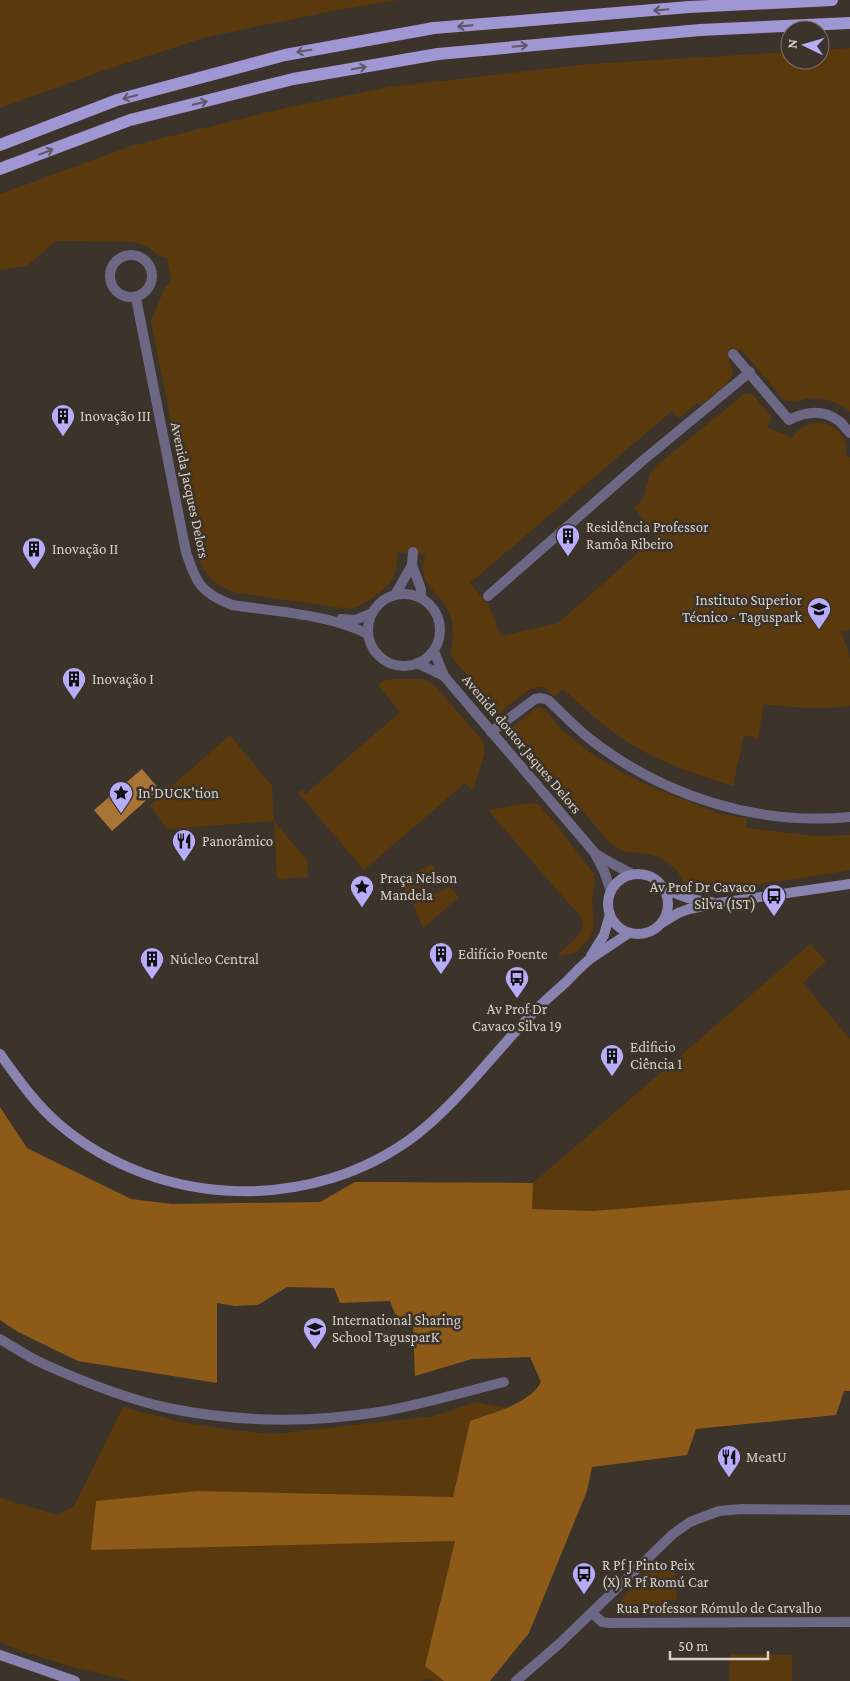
<svg xmlns="http://www.w3.org/2000/svg" width="850" height="1681" font-family="'Crimson Pro',serif">
<style>
.green{fill:#5a390d}
.forest{fill:#8d5b17}
.water{fill:#a97536}
.lines{fill:none;stroke-linecap:round;stroke-linejoin:round}
.street{stroke:#6b6785;stroke-width:10}
.secondary{stroke:#8983b1;stroke-width:10}
.primary{stroke:#9f97d3;stroke-width:12}
.oneway{stroke:#5f5665}
.labels{text-anchor:middle;dominant-baseline:central;stroke-width:5;stroke-linejoin:round;paint-order:stroke}
.poi-label{font-size:15px;fill:#d6d1cb;stroke:#3c332a;text-anchor:start}
.street-label{font-size:15px;fill:#d6d1cb;stroke:#3c332a}
</style>
<rect width="100%" height="100%" fill="#3c332a"/>
<g class="green">
<polygon points="0,0 399,0 332,11 207,37 105,70 0,108"/>
<path d="M850 48V412C838 402 822 396 806 399 797 401 792 404 783 399L741 349 728 360C730 364 733 367 733 372 732 383 710 397 701 405L698 402 679 418 672 411 470 583 488 604 501 636 558 623 656 537 634 508 643 499 650 474 656 466 744 394H752L770 415 771 420 767 427 792 438C811 411 849 422 846 456L850 457V629L846 632 840 631 848 649 850 660V706C820 710 795 708 764 704L758 739 744 735 733 786C696 775 659 762 626 741 603 726 583 707 563 689L554 697C552 694 548 690 545 688 531 682 510 705 500 714L450 655C455 633 455 614 439 597 432 590 424 582 423 571 423 566 424 560 425 555L398 552C397 559 397 566 395 573 391 587 363 607 349 609L237 593C216 586 208 579 199 559L151 321 165 287 171 282 167 258 158 255 147 246 133 242 56 241 27 266 0 270V194L131 146 276 110 389 87 589 64 790 52V60H820V50Z"/>
<polygon points="392,679 423,679 429,682 435,686 483,741 485,752 473,791 465,783 364,870 298,793 302,790 306,794 400,712 378,685 385,680"/>
<path d="M539 707 544 709 563 731 588 751 621 772 643 783 720 814 747 818 746 828 815 836 850 835V870C824 875 799 878 773 882 746 886 708 895 682 881L678 871 661 858 646 854 622 851 610 843 521 739 517 741 511 732V729L514 726 534 709Z"/>
<polygon points="230,735 272,786 274,821 307,860 308,877 277,879 274,821 167,829 150,805"/>
<path d="M528 803 538 804 551 818 594 874 595 883 592 900 594 925 593 931 589 939 575 953 560 956 558 954C577 939 596 925 570 905L488 810Z"/>
<polygon points="432,865 440,874 408,895 398,878"/>
<polygon points="449,887 459,897 423,928 413,904"/>
<polygon points="810,944 826,961 803,983 850,1039 850,1190 593,1211 532,1209 533,1183"/>
<polygon points="476,1402 507,1408 470,1421 453,1497 198,1491 92,1550 455,1541 425,1666 444,1681 434,1681 427,1679 421,1681 131,1681 72,1667 21,1651 0,1642 0,1498 58,1515 74,1506 123,1407 180,1422 234,1430 274,1434 434,1416"/>
<polygon points="674,1560 677,1600 662,1600 661,1610 619,1610 617,1604 618,1603 656,1562"/>
<polygon points="730,1654 792,1655 792,1681 729,1681"/>
</g>
<path class="forest" d="M0 1107 27 1148 131 1199 172 1204 320 1202 355 1182 533 1183 532 1209 593 1211 850 1190V1391H844L836 1415 696 1429 687 1455 592 1467 587 1491 529 1633 490 1681H444L425 1666 455 1541 91 1550 96 1501 198 1491 453 1497 470 1421C491 1413 530 1404 541 1382L530 1357 472 1359 415 1376 413 1325 395 1314 390 1301 340 1303 334 1288 287 1287 258 1305 235 1306 217 1303V1383L78 1361 18 1332 0 1320Z"/>
<polygon class="water" points="142,769 159,789 112,831 94,810"/>
<g class="lines">
<g class="street">
<circle cx="131" cy="276" r="21"/>
<path d="M136 298 186 552C196 583 201 593 232 605 278 612 327 614 368 634"/>
<path d="M733 354 789 420C806 411 823 409 839 421 843 424 846 429 850 433"/>
<polyline points="413,552 412,565 421,589 421,597"/>
<circle cx="404" cy="630" r="36"/>
<polyline points="395,595 412,565"/>
<polyline points="488,596 641,462 750,372"/>
<polyline points="341,619 355,620 372,613"/>
<polyline points="434,651 444,676 594,852 604,871 611,891"/>
<polyline points="417,663 444,676"/>
<path d="M491 732 535 699 541 698 548 700C562 713 575 727 590 739 663 796 757 826 850 817"/>
<polyline points="596,854 613,864 632,874"/>
<path d="M0 1339C15 1348 30 1358 46 1365 84 1382 127 1399 168 1408 236 1422 310 1423 379 1412 421 1405 463 1392 504 1382"/>
<polyline points="592,1613 602,1622 609,1623 850,1622"/>
<polyline points="516,1681 559,1644 673,1534 690,1522 719,1511 742,1509 850,1510"/>
</g>
<g class="secondary">
<circle cx="638" cy="904" r="30"/>
<path d="M664 887C680 897 692 900 711 902"/>
<polyline points="662,923 678,913 689,909 719,903 850,884"/>
<polyline points="591,956 604,935 610,914"/>
<path d="M0 1054C18 1079 36 1105 60 1125 160 1209 312 1214 416 1135 460 1100 492 1055 531 1015 542 1003 554 993 565 983 573 975 581 966 590 959 603 950 616 942 629 933"/>
<polyline points="0,1655 75,1681"/>
</g>
<g class="primary">
<polyline points="0,145 117,100 285,55 434,28 689,7 832,0"/>
<polyline points="0,169 130,120 293,79 438,54 700,30 850,23"/>
</g>
</g>
<defs><path id="oneway-shaft" d="M-6 0H5M1.5-3L5.5 0L1.5 3" fill="none" stroke-width="1.6" stroke-linecap="round" stroke-linejoin="round" transform="scale(1.25)"/></defs>
<g class="oneway">
<use href="#oneway-shaft" transform="translate(661 10) rotate(175)"/>
<use href="#oneway-shaft" transform="translate(465 26) rotate(175)"/>
<use href="#oneway-shaft" transform="translate(520 46) rotate(-5)"/>
<use href="#oneway-shaft" transform="translate(304 51) rotate(170)"/>
<use href="#oneway-shaft" transform="translate(359 68) rotate(-10)"/>
<use href="#oneway-shaft" transform="translate(130 97) rotate(165)"/>
<use href="#oneway-shaft" transform="translate(200 103) rotate(-14)"/>
<use href="#oneway-shaft" transform="translate(46 152) rotate(-21)"/>
</g>
<defs>
<g id="building-pin" transform="scale(1.25)"><path d="M0 17L-7.5 6A9.5 9.5 0 1 1 7.5 6Z" fill="#b6acf8" stroke="#3c332a"/><path d="M-4-6H4V6H1V3H-1V6H-4ZM-2.5-4.3h1.7v1.8h-1.7ZM.8-4.3h1.7v1.8H.8ZM-2.5-1h1.7V.8h-1.7ZM.8-1h1.7V.8H.8Z" fill="#111"/></g>
<g id="university-pin" transform="scale(1.25)"><path d="M0 17L-7.5 6A9.5 9.5 0 1 1 7.5 6Z" fill="#b6acf8" stroke="#3c332a"/><path d="M0-5L7-2L0 1L-7-2ZM-4 1L0 2.5L4 1V4Q0 6-4 4Z" fill="#111"/></g>
<g id="sight-pin" transform="scale(1.25)"><path d="M0 17L-7.5 6A9.5 9.5 0 1 1 7.5 6Z" fill="#b6acf8" stroke="#3c332a"/><path d="M0-6L1.8-2.2L6-1.7L2.9 1.2L3.7 5.4L0 3.3L-3.7 5.4L-2.9 1.2L-6-1.7L-1.8-2.2Z" fill="#111"/></g>
<g id="restaurant-pin" transform="scale(1.25)"><path d="M0 17L-7.5 6A9.5 9.5 0 1 1 7.5 6Z" fill="#b6acf8" stroke="#3c332a"/><path d="M-5-6h1v4h1v-4h1v4h1v-4h1v5L-1.5 .5V6h-2V.5L-5-1ZM5-6V6H3V1.5H1.5Q1.5-4 5-6Z" fill="#111"/></g>
<g id="bus-pin" transform="scale(1.25)"><path d="M0 17L-7.5 6A9.5 9.5 0 1 1 7.5 6Z" fill="#b6acf8" stroke="#3c332a"/><path d="M-5-6H5V4H4V6H2V4H-2V6H-4V4H-5ZM-3.5-4V0h7V-4ZM-3.5 1.2v1.5H-2V1.2ZM2 1.2v1.5H3.5V1.2Z" fill="#111"/></g>
<g id="school-pin" transform="scale(1.25)"><path d="M0 17L-7.5 6A9.5 9.5 0 1 1 7.5 6Z" fill="#b6acf8" stroke="#3c332a"/><path d="M0-5L7-2L0 1L-7-2ZM-4 1L0 2.5L4 1V4Q0 6-4 4Z" fill="#111"/></g>
</defs>
<g fill-rule="evenodd">
<use href="#building-pin" x="63" y="416"/>
<use href="#building-pin" x="568" y="536"/>
<use href="#building-pin" x="34" y="549"/>
<use href="#university-pin" x="819" y="609"/>
<use href="#building-pin" x="74" y="679"/>
<use href="#sight-pin" x="121" y="793"/>
<use href="#restaurant-pin" x="184" y="841"/>
<use href="#sight-pin" x="362" y="887"/>
<use href="#bus-pin" x="774" y="896"/>
<use href="#building-pin" x="441" y="954"/>
<use href="#building-pin" x="152" y="959"/>
<use href="#bus-pin" x="517" y="978"/>
<use href="#building-pin" x="612" y="1056"/>
<use href="#school-pin" x="315" y="1329"/>
<use href="#restaurant-pin" x="729" y="1457"/>
<use href="#bus-pin" x="584" y="1574"/>
</g>
<g class="labels">
<g class="poi-label">
<text x="80" y="416">Inovação III</text>
<text x="586" y="527">Residência Professor<tspan x="586" dy="17">Ramôa Ribeiro</tspan></text>
<text x="52" y="549">Inovação II</text>
<text x="802" y="600" text-anchor="end">Instituto Superior<tspan x="802" dy="17">Técnico - Taguspark</tspan></text>
<text x="92" y="679">Inovação I</text>
<text x="138" y="793">In'DUCK'tion</text>
<text x="202" y="841">Panorâmico</text>
<text x="380" y="878">Praça Nelson<tspan x="380" dy="17">Mandela</tspan></text>
<text x="756" y="887" text-anchor="end">Av Prof Dr Cavaco<tspan x="756" dy="17">Silva (IST)</tspan></text>
<text x="458" y="954">Edifício Poente</text>
<text x="170" y="959">Núcleo Central</text>
<text x="517" y="1009" text-anchor="middle">Av Prof Dr<tspan x="517" dy="17">Cavaco Silva 19</tspan></text>
<text x="630" y="1047">Edificio<tspan x="630" dy="17">Ciência 1</tspan></text>
<text x="332" y="1320">International Sharing<tspan x="332" dy="17">School TagusparK</tspan></text>
<text x="746" y="1457">MeatU</text>
<text x="602" y="1565">R Pf J Pinto Peix<tspan x="602" dy="17">(X) R Pf Romú Car</tspan></text>
</g>
<g class="street-label">
<text transform="translate(190 490) rotate(78)">Avenida Jacques Delors</text>
<text transform="translate(522 744) rotate(50)">Avenida doutor Jaques Delors</text>
<text x="719" y="1608">Rua Professor Rómulo de Carvalho</text>
</g>
</g>
<g transform="translate(805 45) rotate(275)"><circle r="24" fill="#3c332a" stroke="#7a726a"/>
<path d="M0-4L9 19L0 12L-9 19Z" fill="#b6acf8"/>
<text y="-8" font-size="14" font-weight="bold" text-anchor="middle" fill="#d6d1cb">N</text>
</g>
<path d="M670 1651v8h98v-8" fill="none" stroke="#d6d1cb" stroke-width="2.5"/>
<text x="678" y="1651" font-size="15" fill="#d6d1cb" stroke="#3c332a" stroke-width="4" paint-order="stroke">50 m</text>
</svg>
